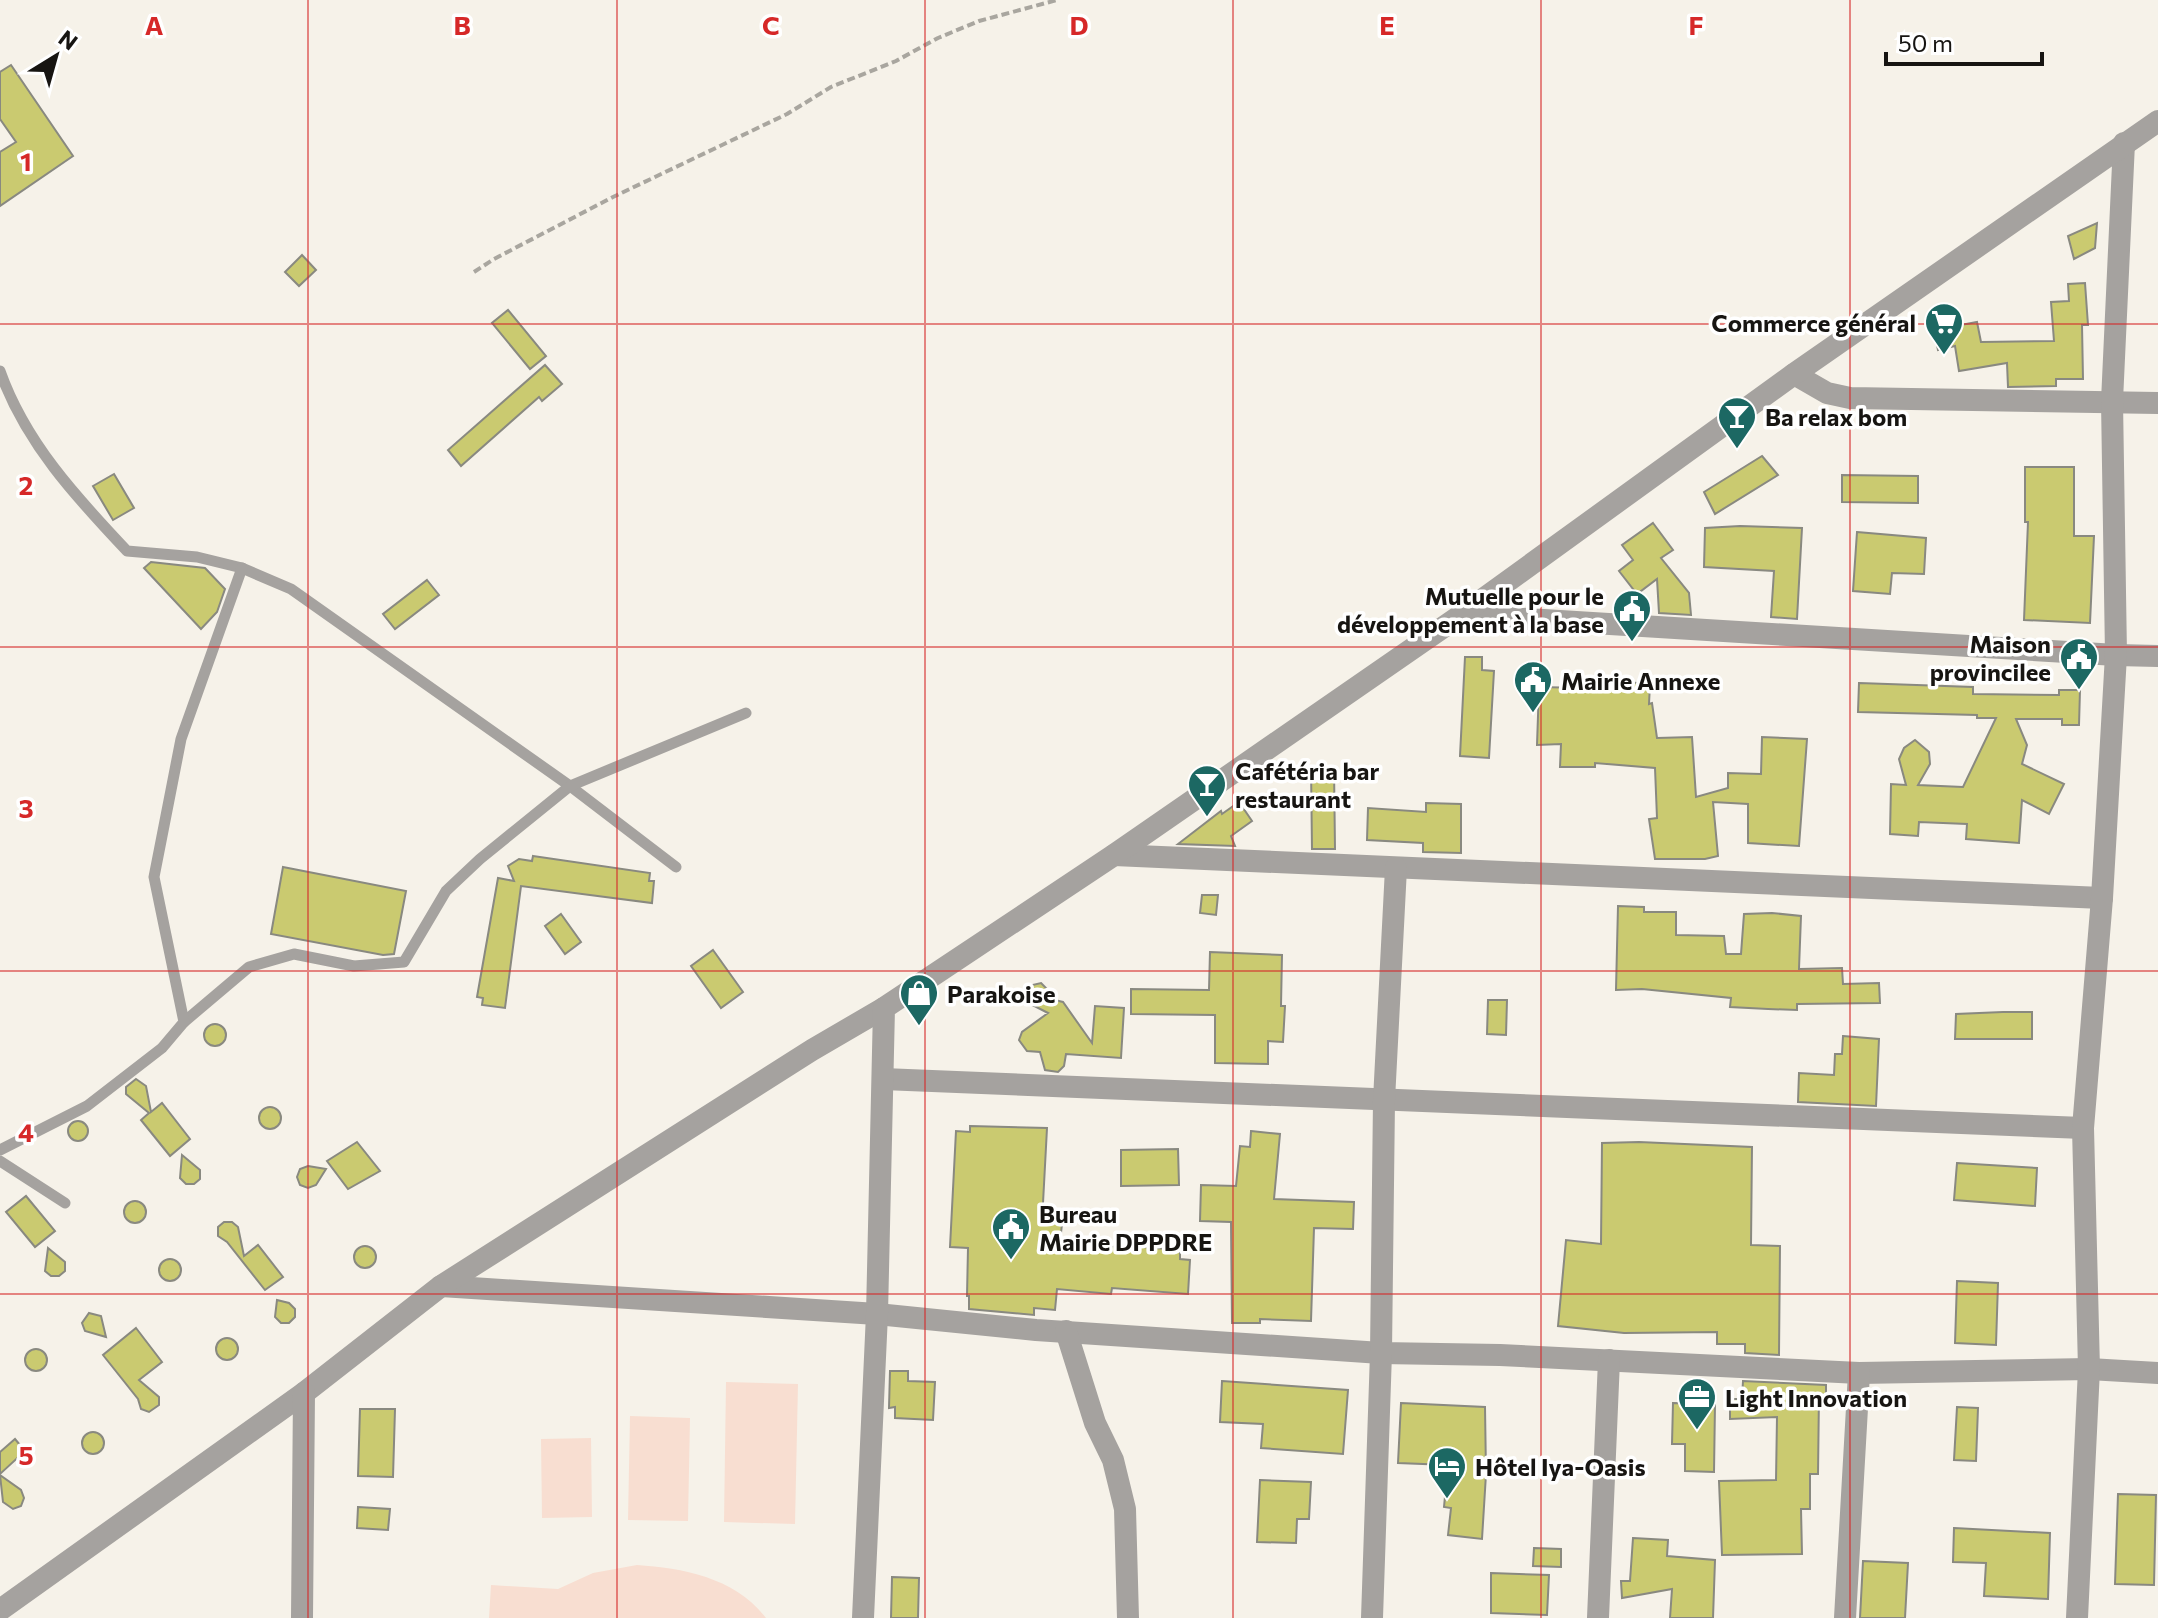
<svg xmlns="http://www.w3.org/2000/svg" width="2158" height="1618" font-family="Commissioner,sans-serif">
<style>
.green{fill:#f8ded1}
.building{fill:#caca70;stroke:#898980;stroke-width:2}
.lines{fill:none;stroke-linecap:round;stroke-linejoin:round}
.path{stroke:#a9a69f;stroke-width:4;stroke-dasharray:8 4;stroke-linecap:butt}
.service{stroke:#a5a29f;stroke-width:11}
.minor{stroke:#a5a29f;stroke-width:22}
.tertiary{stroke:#a5a29f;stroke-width:22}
.grid{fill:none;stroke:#d62828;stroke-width:2;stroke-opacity:0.55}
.labels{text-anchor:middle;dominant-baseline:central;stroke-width:7;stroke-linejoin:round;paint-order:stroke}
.poi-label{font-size:24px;font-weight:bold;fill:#171512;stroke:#fff;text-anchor:start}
.grid-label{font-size:26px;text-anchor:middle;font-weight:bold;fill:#d62828;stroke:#fff;stroke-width:7;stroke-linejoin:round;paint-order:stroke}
</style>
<rect width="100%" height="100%" fill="#f6f2e9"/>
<g class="green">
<polygon points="726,1382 798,1384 795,1524 724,1522"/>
<polygon points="630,1416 690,1418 688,1521 628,1520"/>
<polygon points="591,1438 592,1517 542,1518 541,1439"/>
<path d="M637 1565C683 1568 736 1578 766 1618H489L491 1585 558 1589 593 1573Z"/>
</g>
<g class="building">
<polygon points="11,65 73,156 0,206 0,152 16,142 0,119 0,72"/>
<polygon points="2097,223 2095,248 2074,259 2068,236"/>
<polygon points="302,255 316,270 299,286 285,272"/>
<polygon points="2085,283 2088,325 2082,325 2083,379 2056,379 2056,386 2008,387 2007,363 1959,371 1955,346 1938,350 1934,330 1977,322 1981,342 2054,341 2051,302 2069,301 2068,284"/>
<polygon points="508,310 546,356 530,369 492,323"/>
<polygon points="545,365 562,384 542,401 539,397 461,466 448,450"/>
<polygon points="1762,456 1778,475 1715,514 1704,492"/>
<polygon points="2025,467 2074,467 2074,536 2094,536 2090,623 2024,620 2028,522 2025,522"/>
<polygon points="114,474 134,508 113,520 93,486"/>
<polygon points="1842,475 1918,476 1918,503 1842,502"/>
<polygon points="1653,523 1673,550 1661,558 1689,593 1691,615 1659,613 1657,579 1637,594 1619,571 1633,560 1622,545"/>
<polygon points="1740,526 1802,528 1797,619 1771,617 1774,571 1704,567 1705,528"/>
<polygon points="1857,532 1926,538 1924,574 1892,573 1890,594 1853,591"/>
<polygon points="151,562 205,568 225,589 217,612 201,629 144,568"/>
<polygon points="427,580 439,595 395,629 383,614"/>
<polygon points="1465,657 1482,657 1482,670 1494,671 1489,758 1460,756"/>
<polygon points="1585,679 1650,684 1649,704 1652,703 1657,738 1692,737 1696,797 1728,788 1728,773 1761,774 1762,737 1807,739 1799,846 1748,843 1748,804 1713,802 1718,856 1705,859 1655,859 1649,819 1657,818 1655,768 1595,763 1595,767 1560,767 1561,744 1537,745 1539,687 1584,688"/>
<polygon points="1859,683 1973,687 1973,694 2059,695 2059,690 2080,690 2079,725 2062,725 2062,719 2016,719 2027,745 2022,764 2064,784 2049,814 2022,800 2019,843 1966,839 1967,824 1919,822 1918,836 1890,834 1891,784 1906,785 1899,759 1904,748 1915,740 1929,752 1930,764 1918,785 1963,787 1996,718 1977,718 1977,715 1858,712"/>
<polygon points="1311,767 1334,767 1335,849 1312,849"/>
<polygon points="1239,802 1252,821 1231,836 1235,846 1178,844 1221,811 1222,814"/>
<polygon points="1426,803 1461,804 1461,853 1423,852 1423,843 1367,840 1368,808 1426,812"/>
<polygon points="533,856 650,873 649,881 654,881 652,903 521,886 505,1008 482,1005 483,998 477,997 498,878 514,881 508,866 519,859 532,861"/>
<polygon points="283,867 406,891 394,954 383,955 271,934"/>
<polygon points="1202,895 1218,895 1216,915 1200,913"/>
<polygon points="1618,906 1644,907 1644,912 1676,912 1676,935 1724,936 1726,954 1741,954 1744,914 1772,913 1801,916 1799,969 1842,968 1843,984 1879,983 1880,1003 1797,1004 1797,1010 1768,1009 1730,1007 1731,998 1642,989 1616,990"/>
<polygon points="561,914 581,942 565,954 545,926"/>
<polygon points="713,950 743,992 721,1008 691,966"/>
<polygon points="1210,952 1282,955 1281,1006 1285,1006 1283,1042 1268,1041 1268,1064 1215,1063 1215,1015 1131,1014 1131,989 1209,990"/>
<polygon points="1041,983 1047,989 1050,999 1063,1002 1092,1043 1095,1006 1124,1008 1121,1058 1066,1054 1064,1066 1058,1072 1045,1070 1040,1052 1027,1051 1019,1040 1022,1032 1048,1013 1017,997 1026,997 1028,986"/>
<polygon points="1488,1000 1507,1000 1506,1035 1487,1034"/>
<polygon points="2003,1012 2032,1012 2032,1039 1955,1039 1956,1014"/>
<circle cx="215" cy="1035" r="11"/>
<polygon points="1843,1036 1879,1039 1876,1106 1798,1102 1799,1073 1834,1075 1835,1054 1842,1054"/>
<polygon points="136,1079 146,1086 151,1112 162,1103 190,1139 170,1156 141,1120 149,1113 126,1094 126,1087"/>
<circle cx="270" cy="1118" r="11"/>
<circle cx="78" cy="1131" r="10"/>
<polygon points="970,1126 1047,1128 1042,1222 1062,1224 1060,1242 1129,1248 1129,1246 1180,1250 1180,1259 1190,1260 1188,1294 1112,1288 1111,1294 1057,1289 1055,1310 1034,1308 1034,1315 969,1309 969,1296 967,1296 968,1248 950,1247 956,1131 970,1132"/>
<polygon points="1251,1131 1280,1134 1274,1199 1354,1202 1353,1229 1314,1228 1311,1321 1260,1319 1260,1323 1232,1323 1231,1222 1200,1221 1201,1185 1236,1186 1240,1146 1250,1147"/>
<polygon points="357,1142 380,1171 348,1189 327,1161"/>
<polygon points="1639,1142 1752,1147 1751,1245 1780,1246 1779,1355 1745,1353 1745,1344 1717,1344 1717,1332 1624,1333 1558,1326 1566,1240 1601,1244 1602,1143"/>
<polygon points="1178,1149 1179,1185 1121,1186 1121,1150"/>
<polygon points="182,1155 200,1170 200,1179 194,1184 186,1184 180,1178"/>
<polygon points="1957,1163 2037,1168 2035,1206 1954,1200"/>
<polygon points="308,1166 326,1169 316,1185 308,1188 300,1185 297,1177 300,1169"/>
<polygon points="26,1196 55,1231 35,1247 6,1212"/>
<circle cx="135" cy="1212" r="11"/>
<polygon points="224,1222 232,1222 238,1227 244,1256 258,1245 283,1277 265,1290 227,1242 218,1236 218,1227"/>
<circle cx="365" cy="1257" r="11"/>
<polygon points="48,1248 65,1262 65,1271 59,1276 51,1276 45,1271"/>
<circle cx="170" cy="1270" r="11"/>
<polygon points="1957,1281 1998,1283 1996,1345 1955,1343"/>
<polygon points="277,1300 289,1303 295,1309 295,1317 289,1323 281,1323 275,1317"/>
<polygon points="89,1313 101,1316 106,1337 85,1331 82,1323"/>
<polygon points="136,1328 162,1362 139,1380 159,1397 159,1405 149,1412 141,1409 138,1399 103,1355"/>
<circle cx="227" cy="1349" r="11"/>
<circle cx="36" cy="1360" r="11"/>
<polygon points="890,1371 908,1371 908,1381 935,1382 933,1420 895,1418 895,1407 889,1408"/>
<polygon points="1222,1381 1348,1390 1343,1454 1261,1448 1263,1424 1220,1422"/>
<polygon points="1743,1381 1826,1385 1826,1395 1819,1394 1818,1474 1810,1474 1810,1509 1801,1509 1802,1554 1722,1555 1719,1481 1776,1480 1777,1417 1730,1419 1730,1399 1742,1399"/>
<polygon points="1401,1403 1485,1407 1486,1474 1482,1539 1448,1535 1451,1508 1444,1507 1448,1465 1398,1463"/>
<polygon points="1673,1403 1715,1404 1714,1472 1685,1471 1685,1444 1672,1444"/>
<polygon points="1957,1407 1978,1408 1976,1461 1954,1460"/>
<polygon points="360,1409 395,1409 393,1477 358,1476"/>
<circle cx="93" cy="1443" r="11"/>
<polygon points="15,1439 25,1451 0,1474 0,1452"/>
<polygon points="0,1475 21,1490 24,1498 21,1506 13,1509 3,1502"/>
<polygon points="1260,1480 1311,1482 1309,1519 1297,1519 1296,1543 1257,1542"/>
<polygon points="2118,1494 2156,1495 2154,1585 2115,1584"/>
<polygon points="358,1507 390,1509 388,1530 357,1528"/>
<polygon points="1954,1528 2050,1533 2048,1599 1984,1596 1986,1563 1953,1562"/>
<polygon points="1633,1538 1668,1540 1667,1556 1715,1560 1713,1618 1670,1618 1672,1589 1622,1598 1621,1581 1630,1581"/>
<polygon points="1534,1548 1561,1549 1561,1567 1533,1566"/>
<polygon points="1863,1561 1908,1563 1905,1618 1860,1618"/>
<polygon points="1491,1573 1549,1575 1547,1615 1491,1613"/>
<polygon points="892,1577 919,1578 918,1618 891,1618"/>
</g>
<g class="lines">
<polyline class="path" points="474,272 494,259 613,197 787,114 831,87 896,61 938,38 979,21 1057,0"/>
<g class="service">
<path d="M0 371C25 442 76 497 127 551L197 557 242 568 291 589 570 786 676 867"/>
<polyline points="184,1022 249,967 294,954 354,966 404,962 446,891 480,859 570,786 746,713"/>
<polyline points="0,1150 87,1106 162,1048 184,1022 154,877 181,739 242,568"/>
<polyline points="0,1161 65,1203"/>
</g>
<g class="minor">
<polyline points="1794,374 1827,393 1850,398 2158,403"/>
<polyline points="1461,615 2116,655 2158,656"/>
<polyline points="1114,855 2102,898"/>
<polyline points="883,1079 2083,1128"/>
<polyline points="441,1286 877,1314 1036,1330 1381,1353 1500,1355 1859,1373 2089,1369 2158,1373"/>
<polyline points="1066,1331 1095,1423 1113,1460 1125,1509 1128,1618"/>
<polyline points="0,1610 304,1393 441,1286 812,1050 884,1008"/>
<polyline points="302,1618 304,1393"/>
<polyline points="1372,1618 1381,1353 1384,1100 1396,868"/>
<polyline points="1598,1618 1609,1360"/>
<polyline points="1845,1618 1859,1373"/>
<polyline points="2077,1618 2089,1369 2083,1128 2102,898 2116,655 2112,401 2124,143"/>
</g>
<polyline class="tertiary" points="863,1618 877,1314 884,1008 1114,855 1461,615 1794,374 2158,121"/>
</g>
<path class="grid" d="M308 0V1618M617 0V1618M925 0V1618M1233 0V1618M1541 0V1618M1850 0V1618M0 324H2158M0 647H2158M0 971H2158M0 1294H2158"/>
<defs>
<g id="supermarket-pin" transform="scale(2)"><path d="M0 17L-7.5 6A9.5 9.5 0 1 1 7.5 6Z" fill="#1c6863" stroke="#fff"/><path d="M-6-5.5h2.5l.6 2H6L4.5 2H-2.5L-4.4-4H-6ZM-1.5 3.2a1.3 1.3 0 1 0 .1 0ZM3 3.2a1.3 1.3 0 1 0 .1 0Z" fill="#fff"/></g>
<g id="bar-pin" transform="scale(2)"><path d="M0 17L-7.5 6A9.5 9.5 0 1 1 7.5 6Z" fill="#1c6863" stroke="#fff"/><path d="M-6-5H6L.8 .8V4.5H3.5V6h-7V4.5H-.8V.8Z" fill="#fff"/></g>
<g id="civic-pin" transform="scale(2)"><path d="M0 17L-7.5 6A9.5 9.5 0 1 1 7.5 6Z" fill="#1c6863" stroke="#fff"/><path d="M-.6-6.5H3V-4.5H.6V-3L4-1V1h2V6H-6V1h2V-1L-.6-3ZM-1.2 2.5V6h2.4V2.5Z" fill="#fff"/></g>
<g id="shop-pin" transform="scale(2)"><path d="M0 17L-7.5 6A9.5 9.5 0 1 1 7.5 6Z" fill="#1c6863" stroke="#fff"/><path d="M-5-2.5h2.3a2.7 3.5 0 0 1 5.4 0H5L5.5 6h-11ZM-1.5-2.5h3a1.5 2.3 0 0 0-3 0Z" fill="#fff"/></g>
<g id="office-pin" transform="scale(2)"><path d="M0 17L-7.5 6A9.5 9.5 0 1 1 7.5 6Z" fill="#1c6863" stroke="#fff"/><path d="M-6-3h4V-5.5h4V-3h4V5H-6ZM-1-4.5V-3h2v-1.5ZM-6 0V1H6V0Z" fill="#fff"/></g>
<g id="hotel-pin" transform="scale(2)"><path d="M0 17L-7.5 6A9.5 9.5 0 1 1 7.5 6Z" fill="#1c6863" stroke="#fff"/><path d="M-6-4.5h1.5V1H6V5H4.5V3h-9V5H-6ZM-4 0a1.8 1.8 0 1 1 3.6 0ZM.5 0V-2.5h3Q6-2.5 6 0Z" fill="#fff"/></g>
</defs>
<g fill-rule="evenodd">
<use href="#supermarket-pin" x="1944" y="322"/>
<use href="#bar-pin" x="1737" y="416"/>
<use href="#civic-pin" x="1632" y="609"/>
<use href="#civic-pin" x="2079" y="657"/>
<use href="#civic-pin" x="1533" y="680"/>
<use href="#bar-pin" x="1207" y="784"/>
<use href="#shop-pin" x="919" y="993"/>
<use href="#civic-pin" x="1011" y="1227"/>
<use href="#office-pin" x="1697" y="1397"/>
<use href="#hotel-pin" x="1447" y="1466"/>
</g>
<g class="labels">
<g class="poi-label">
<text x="1916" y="322" text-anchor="end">Commerce général</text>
<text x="1765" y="416">Ba relax bom</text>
<text x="1604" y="595" text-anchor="end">Mutuelle pour le<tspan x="1604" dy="28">développement à la base</tspan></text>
<text x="2051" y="643" text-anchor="end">Maison<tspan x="2051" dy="28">provincilee</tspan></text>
<text x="1561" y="680">Mairie Annexe</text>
<text x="1235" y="770">Cafétéria bar<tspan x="1235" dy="28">restaurant</tspan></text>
<text x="947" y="993">Parakoise</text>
<text x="1039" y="1213">Bureau<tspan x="1039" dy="28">Mairie DPPDRE</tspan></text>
<text x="1725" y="1397">Light Innovation</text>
<text x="1475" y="1466">Hôtel Iya-Oasis</text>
</g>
</g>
<g class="grid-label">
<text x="154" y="35">A</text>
<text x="462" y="35">B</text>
<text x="771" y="35">C</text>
<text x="1079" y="35">D</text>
<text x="1387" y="35">E</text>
<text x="1696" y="35">F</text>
<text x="26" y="171">1</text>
<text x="26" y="495">2</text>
<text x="26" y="818">3</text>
<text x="26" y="1142">4</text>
<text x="26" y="1465">5</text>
</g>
<g transform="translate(56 56) rotate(37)" stroke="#ffffff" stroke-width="6" paint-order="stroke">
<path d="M0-6L14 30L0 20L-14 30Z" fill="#171512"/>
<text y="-12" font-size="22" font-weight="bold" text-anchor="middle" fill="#171512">N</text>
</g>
<path d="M1886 52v12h156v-12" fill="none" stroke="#171512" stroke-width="4"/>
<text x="1898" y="52" font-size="24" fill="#171512" stroke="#ffffff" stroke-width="6" paint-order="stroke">50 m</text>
</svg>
